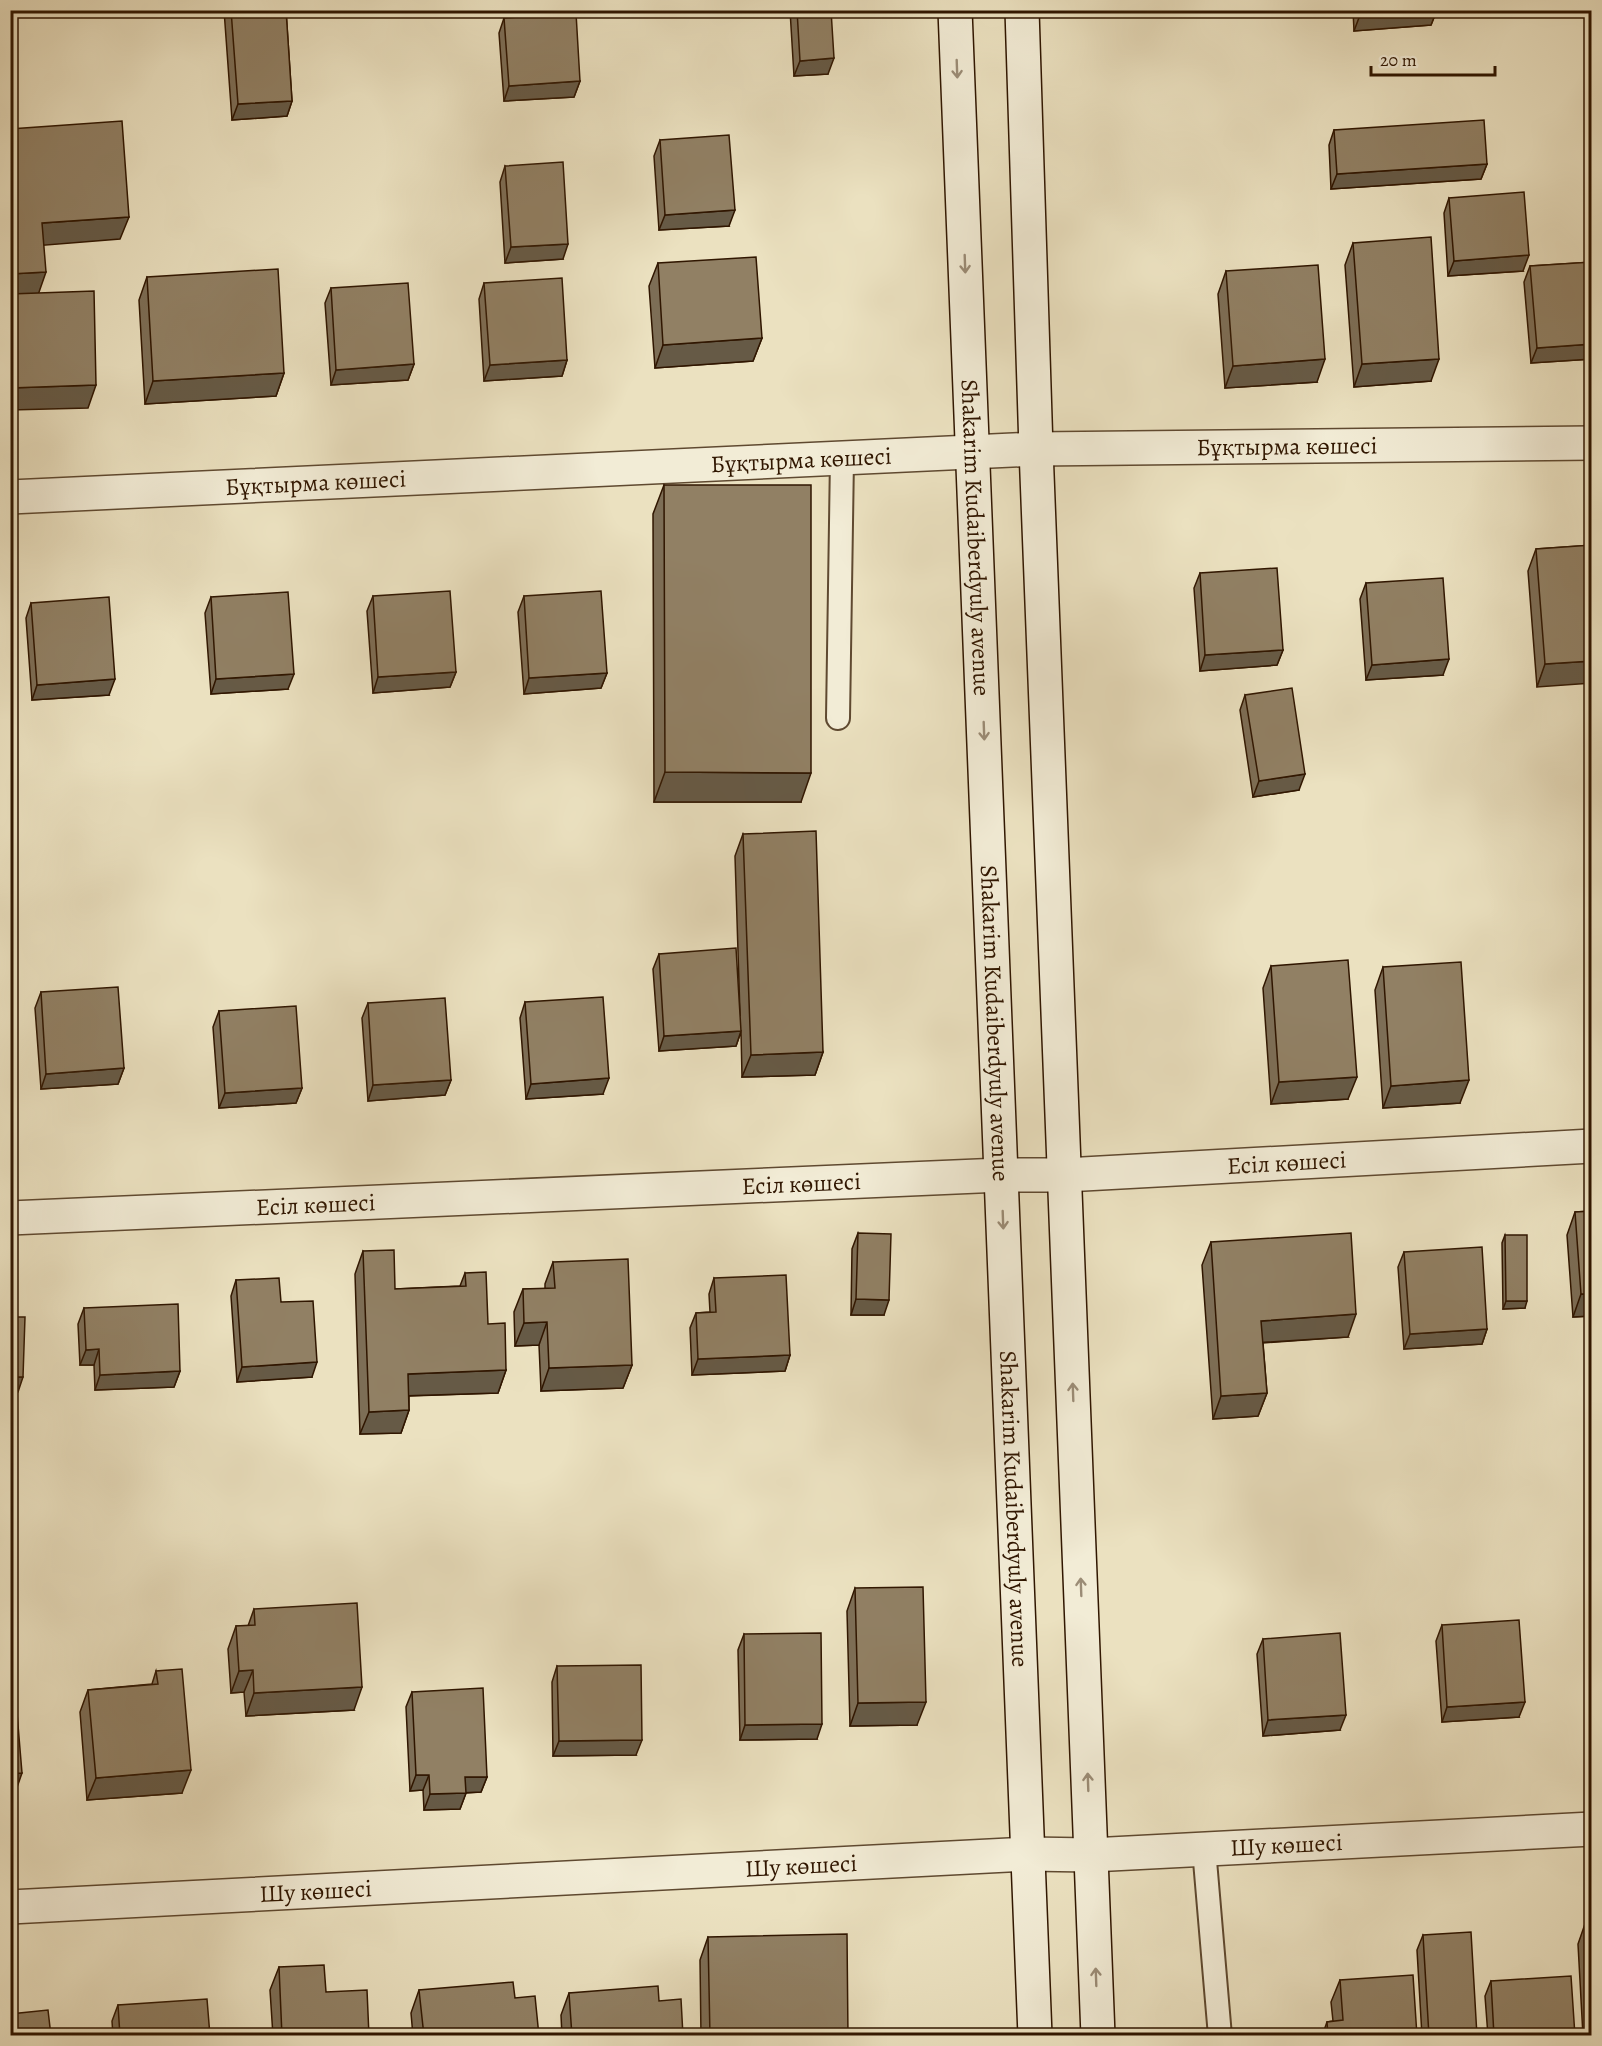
<svg xmlns="http://www.w3.org/2000/svg" width="1602" height="2046" font-family="Alegreya,serif">
<style>
.lines{fill:none;stroke-linecap:round;stroke-linejoin:round}
.service-casing{stroke:#5f4930;stroke-width:26}
.minor-casing{stroke:#5f4930;stroke-width:36}
.secondary-casing{stroke:#301600;stroke-width:36}
.service{stroke:#f2ecd6;stroke-width:22}
.minor{stroke:#f2ecd6;stroke-width:33}
.secondary{stroke:#f2ecd6;stroke-width:33}
.wall{fill:#7d6e56;stroke:#301600;stroke-width:1.5}
.shaded-wall{fill:#665a46;stroke:#301600;stroke-width:1.5}
.building{fill:#918064;stroke:#301600;stroke-width:1.5}
.oneway{stroke:#9b8c76}
.labels{text-anchor:middle;dominant-baseline:central;stroke-width:6;stroke-linejoin:round;paint-order:stroke}
.street-label{font-size:24px;fill:#301600;stroke:#f2ecd6}
</style>
<rect width="100%" height="100%" fill="#ebe1c0"/>
<filter id="stains"><feTurbulence type="fractalNoise" baseFrequency=".00333" numOctaves="4"/><feColorMatrix values="0 0 0 0 .2 0 0 0 0 .09 0 0 0 0 .02 0 0 0 .5 -.17"/></filter>
<radialGradient id="worn" r=".72"><stop offset=".6" stop-color="#630" stop-opacity="0"/><stop offset="1" stop-color="#630" stop-opacity=".3"/></radialGradient>
<g class="lines">
<g class="service-casing">
<g id="service">
<polyline points="838,718 842,458"/>
<polyline points="1204,1849 1220,2036"/>
</g>
</g>
<g class="minor-casing">
<g id="minor">
<path id="s1" d="M10 497 1036 449 1592 443"/>
<path id="s2" d="M10 1218 1001 1175H1065L1592 1146"/>
<path id="s3" d="M10 1907 1028 1854 1091 1855 1592 1829"/>
</g>
</g>
<g class="secondary-casing">
<g id="secondary">
<path id="s4" d="M955 10 1035 2036"/>
<polyline points="1022,10 1036,449 1098,2036"/>
</g>
</g>
<use href="#service" class="service"/>
<use href="#minor" class="minor"/>
<use href="#secondary" class="secondary"/>
</g>
<g class="wall">
<polygon points="224,10 286,10 292,101 287,116 232,120"/>
<polygon points="790,10 831,10 828,74 794,76"/>
<polygon points="1353,10 1437,10 1431,25 1354,31"/>
<polygon points="504,18 580,81 574,97 504,101 499,33"/>
<polygon points="1334,130 1487,164 1481,179 1331,189 1329,145"/>
<polygon points="660,140 729,226 659,230 654,156"/>
<polygon points="505,166 563,259 505,263 500,182"/>
<polygon points="1449,198 1523,271 1448,276 1444,213"/>
<polygon points="1353,243 1431,381 1354,387 1345,265"/>
<polygon points="1592,262 1592,359 1531,363 1524,282 1530,266"/>
<polygon points="658,263 762,338 753,361 655,368 649,286"/>
<polygon points="1226,271 1317,382 1225,388 1218,294"/>
<polygon points="147,277 284,373 276,396 145,404 139,300"/>
<polygon points="484,283 567,360 562,376 484,381 479,299"/>
<polygon points="331,288 414,364 408,380 331,385 325,303"/>
<polygon points="664,485 801,802 654,802 653,514"/>
<polygon points="1592,545 1537,687 1528,571 1536,549"/>
<polygon points="1200,573 1283,650 1277,665 1200,671 1194,588"/>
<polygon points="1366,583 1443,675 1366,680 1360,599"/>
<polygon points="373,596 456,672 450,687 373,693 367,611"/>
<polygon points="524,596 607,673 601,688 524,694 518,612"/>
<polygon points="211,597 288,689 211,694 205,613"/>
<polygon points="31,603 109,695 32,700 26,618"/>
<polygon points="1245,695 1299,790 1253,797 1240,710"/>
<polygon points="743,834 823,1052 815,1075 742,1077 741,1032 736,1046 659,1051 653,969 659,954 740,1015 735,856"/>
<polygon points="1592,961 1592,994 1590,966"/>
<polygon points="1271,966 1348,1099 1271,1104 1263,988"/>
<polygon points="1383,967 1460,1103 1383,1108 1375,990"/>
<polygon points="41,992 124,1068 118,1084 41,1089 35,1008"/>
<polygon points="525,1002 603,1094 526,1099 520,1018"/>
<polygon points="368,1003 451,1080 445,1095 368,1101 362,1018"/>
<polygon points="219,1011 302,1088 296,1103 219,1108 213,1027"/>
<polygon points="1592,1211 1592,1316 1573,1317 1567,1235 1575,1212"/>
<polygon points="858,1233 884,1315 851,1315 852,1249"/>
<polygon points="1505,1235 1525,1308 1503,1309 1502,1243"/>
<polygon points="1211,1242 1348,1337 1263,1343 1267,1393 1258,1416 1213,1419 1202,1265"/>
<polygon points="363,1251 395,1289 460,1286 465,1273 506,1370 498,1393 409,1396 409,1410 401,1433 360,1434 355,1274"/>
<polygon points="1404,1252 1487,1329 1482,1344 1404,1349 1398,1267"/>
<polygon points="553,1262 632,1365 623,1388 541,1391 539,1345 515,1346 514,1312 523,1289 545,1289 545,1284"/>
<polygon points="714,1278 790,1355 785,1371 692,1375 690,1328 696,1313 710,1312 709,1294"/>
<polygon points="236,1280 281,1302 312,1377 237,1382 231,1296"/>
<polygon points="84,1308 180,1371 174,1387 95,1390 94,1365 80,1365 78,1324"/>
<polygon points="855,1588 917,1725 850,1726 847,1611"/>
<polygon points="254,1609 354,1710 246,1716 244,1692 231,1693 228,1649 236,1626 248,1626"/>
<polygon points="1442,1625 1519,1717 1442,1722 1436,1641"/>
<polygon points="744,1634 817,1739 740,1740 738,1650"/>
<polygon points="1263,1639 1340,1730 1263,1736 1257,1654"/>
<polygon points="557,1666 636,1755 553,1756 552,1682"/>
<polygon points="156,1671 182,1793 87,1800 80,1712 88,1690 152,1684"/>
<polygon points="412,1692 487,1777 481,1792 466,1793 460,1809 424,1810 423,1790 410,1791 406,1707"/>
<polygon points="1586,1921 1592,1921 1592,2036 1583,2036 1578,1944"/>
<polygon points="1423,1935 1477,2036 1422,2036 1417,1950"/>
<polygon points="708,1937 848,2036 701,2036 700,1960"/>
<polygon points="279,1967 326,1992 369,2036 273,2036 270,1990"/>
<polygon points="1340,1980 1417,2036 1322,2036 1327,2022 1333,2021 1331,2002"/>
<polygon points="1491,1981 1575,2036 1488,2036 1485,1996"/>
<polygon points="419,1990 515,1998 539,2036 413,2036 411,2013"/>
<polygon points="569,1993 659,2001 683,2036 562,2036 561,2015"/>
<polygon points="118,2005 210,2036 113,2036 112,2021"/>
</g>
<g class="shaded-wall">
<polygon points="1425,10 1437,10 1431,25 1354,31 1360,15"/>
<polygon points="834,58 828,74 794,76 800,61"/>
<polygon points="580,81 574,97 504,101 509,86"/>
<polygon points="292,101 287,116 232,120 238,104"/>
<polygon points="1487,164 1481,179 1331,189 1337,174"/>
<polygon points="735,210 729,226 659,230 665,215"/>
<polygon points="129,217 120,239 34,246 42,223"/>
<polygon points="568,244 563,259 505,263 511,247"/>
<polygon points="1529,255 1523,271 1448,276 1454,261"/>
<polygon points="46,272 38,295 10,296 10,274"/>
<polygon points="762,338 753,361 655,368 663,345"/>
<polygon points="1592,344 1592,359 1531,363 1537,348"/>
<polygon points="1325,359 1317,382 1225,388 1233,366"/>
<polygon points="1439,359 1431,381 1354,387 1362,364"/>
<polygon points="567,360 562,376 484,381 490,365"/>
<polygon points="414,364 408,380 331,385 336,370"/>
<polygon points="284,373 276,396 145,404 153,381"/>
<polygon points="96,385 88,408 10,410 10,388"/>
<polygon points="1283,650 1277,665 1200,671 1205,655"/>
<polygon points="1449,659 1443,675 1366,680 1372,665"/>
<polygon points="1592,661 1592,683 1537,687 1545,664"/>
<polygon points="456,672 450,687 373,693 378,677"/>
<polygon points="607,673 601,688 524,694 529,678"/>
<polygon points="294,674 288,689 211,694 216,679"/>
<polygon points="115,679 109,695 32,700 37,685"/>
<polygon points="665,772 811,773 801,802 654,802"/>
<polygon points="1305,774 1299,790 1253,797 1259,781"/>
<polygon points="741,1031 736,1046 659,1051 664,1036"/>
<polygon points="823,1052 815,1075 742,1077 751,1055"/>
<polygon points="124,1068 118,1084 41,1089 46,1074"/>
<polygon points="1357,1077 1348,1099 1271,1104 1279,1082"/>
<polygon points="609,1078 603,1094 526,1099 531,1084"/>
<polygon points="451,1080 445,1095 368,1101 373,1085"/>
<polygon points="1469,1080 1460,1103 1383,1108 1391,1086"/>
<polygon points="302,1088 296,1103 219,1108 225,1093"/>
<polygon points="1581,1294 1592,1294 1592,1316 1573,1317"/>
<polygon points="856,1299 889,1300 884,1315 851,1315"/>
<polygon points="1506,1301 1527,1301 1525,1308 1503,1309"/>
<polygon points="1356,1314 1348,1337 1253,1343 1261,1321"/>
<polygon points="547,1322 539,1345 515,1346 524,1323"/>
<polygon points="1487,1329 1482,1344 1404,1349 1410,1334"/>
<polygon points="99,1349 94,1365 80,1365 86,1350"/>
<polygon points="790,1355 785,1371 692,1375 698,1359"/>
<polygon points="317,1362 312,1377 237,1382 242,1367"/>
<polygon points="632,1365 623,1388 541,1391 549,1368"/>
<polygon points="506,1370 498,1393 400,1396 408,1374"/>
<polygon points="180,1371 174,1387 95,1390 100,1375"/>
<polygon points="10,1377 23,1377 18,1392 10,1392"/>
<polygon points="1267,1393 1258,1416 1213,1419 1221,1396"/>
<polygon points="409,1410 401,1433 360,1434 369,1412"/>
<polygon points="253,1670 244,1692 231,1693 239,1671"/>
<polygon points="362,1687 354,1710 246,1716 254,1693"/>
<polygon points="926,1702 917,1725 850,1726 858,1703"/>
<polygon points="1525,1702 1519,1717 1442,1722 1447,1707"/>
<polygon points="1346,1715 1340,1730 1263,1736 1268,1720"/>
<polygon points="822,1724 817,1739 740,1740 745,1725"/>
<polygon points="642,1740 636,1755 553,1756 559,1741"/>
<polygon points="191,1770 182,1793 87,1800 96,1778"/>
<polygon points="22,1773 14,1796 10,1796 10,1774"/>
<polygon points="416,1775 429,1775 423,1790 410,1791"/>
<polygon points="465,1777 487,1777 481,1792 459,1793"/>
<polygon points="466,1793 460,1809 424,1810 430,1794"/>
</g>
<g class="building">
<polygon points="231,10 286,10 292,101 238,104"/>
<polygon points="797,10 831,10 834,58 800,61"/>
<polygon points="1359,10 1425,10 1360,15"/>
<polygon points="576,13 580,81 509,86 504,18"/>
<polygon points="1484,120 1487,164 1337,174 1334,130"/>
<polygon points="122,121 129,217 42,223 46,272 10,274 10,129"/>
<polygon points="729,135 735,210 665,215 660,140"/>
<polygon points="563,162 568,244 511,247 505,166"/>
<polygon points="1524,192 1529,255 1454,261 1449,198"/>
<polygon points="1431,237 1439,359 1362,364 1353,243"/>
<polygon points="756,257 762,338 663,345 658,263"/>
<polygon points="1592,262 1592,344 1537,348 1530,266"/>
<polygon points="1318,265 1325,359 1233,366 1226,271"/>
<polygon points="278,269 284,373 153,381 147,277"/>
<polygon points="562,278 567,360 490,365 484,283"/>
<polygon points="408,283 414,364 336,370 331,288"/>
<polygon points="94,291 96,385 10,388 10,294"/>
<polygon points="664,485 811,485 811,773 665,772"/>
<polygon points="1592,545 1592,661 1545,664 1536,549"/>
<polygon points="1277,568 1283,650 1205,655 1200,573"/>
<polygon points="1443,578 1449,659 1372,665 1366,583"/>
<polygon points="450,591 456,672 378,677 373,596"/>
<polygon points="601,591 607,673 529,678 524,596"/>
<polygon points="288,592 294,674 216,679 211,597"/>
<polygon points="109,597 115,679 37,685 31,603"/>
<polygon points="1292,688 1305,774 1259,781 1245,695"/>
<polygon points="816,831 823,1052 751,1055 743,834"/>
<polygon points="736,948 741,1031 664,1036 659,954"/>
<polygon points="1348,960 1357,1077 1279,1082 1271,966"/>
<polygon points="1461,962 1469,1080 1391,1086 1383,967"/>
<polygon points="118,987 124,1068 46,1074 41,992"/>
<polygon points="603,997 609,1078 531,1084 525,1002"/>
<polygon points="445,998 451,1080 373,1085 368,1003"/>
<polygon points="296,1006 302,1088 225,1093 219,1011"/>
<polygon points="1592,1211 1592,1294 1581,1294 1575,1212"/>
<polygon points="858,1233 891,1234 889,1300 856,1299"/>
<polygon points="1351,1233 1356,1314 1261,1321 1267,1393 1221,1396 1211,1242"/>
<polygon points="1505,1235 1527,1235 1527,1301 1506,1301"/>
<polygon points="1482,1247 1487,1329 1410,1334 1404,1252"/>
<polygon points="394,1250 395,1289 466,1286 465,1273 486,1272 488,1324 505,1323 506,1370 408,1374 409,1410 369,1412 363,1251"/>
<polygon points="628,1259 632,1365 549,1368 547,1322 524,1323 523,1289 555,1288 553,1262"/>
<polygon points="786,1275 790,1355 698,1359 696,1313 716,1312 714,1278"/>
<polygon points="279,1278 281,1302 313,1301 317,1362 242,1367 236,1280"/>
<polygon points="178,1304 180,1371 100,1375 99,1349 86,1350 84,1308"/>
<polygon points="10,1317 25,1317 23,1377 10,1377"/>
<polygon points="923,1587 926,1702 858,1703 855,1588"/>
<polygon points="357,1603 362,1687 254,1693 253,1670 239,1671 236,1626 255,1625 254,1609"/>
<polygon points="1519,1620 1525,1702 1447,1707 1442,1625"/>
<polygon points="821,1633 822,1724 745,1725 744,1634"/>
<polygon points="1340,1633 1346,1715 1268,1720 1263,1639"/>
<polygon points="641,1665 642,1740 559,1741 557,1666"/>
<polygon points="182,1669 191,1770 96,1778 88,1690 158,1684 156,1671"/>
<polygon points="14,1677 22,1773 10,1774 10,1678"/>
<polygon points="483,1688 487,1777 465,1777 466,1793 430,1794 429,1775 416,1775 412,1692"/>
<polygon points="1586,1921 1592,1921 1592,2010"/>
<polygon points="1471,1932 1477,2036 1429,2036 1423,1935"/>
<polygon points="847,1934 848,2036 710,2036 708,1937"/>
<polygon points="324,1965 326,1992 367,1990 369,2036 282,2036 279,1967"/>
<polygon points="1413,1975 1417,2036 1328,2036 1327,2022 1343,2020 1340,1980"/>
<polygon points="1571,1976 1575,2036 1494,2036 1491,1981"/>
<polygon points="513,1982 515,1998 535,1996 539,2036 424,2036 419,1990"/>
<polygon points="658,1986 659,2001 681,1999 683,2036 572,2036 569,1993"/>
<polygon points="207,1999 210,2036 120,2036 118,2005"/>
<polygon points="48,2010 51,2036 10,2036 10,2014"/>
</g>
<defs><path id="oneway-shaft" d="M-6 0H5M1.5-3L5.5 0L1.5 3" fill="none" stroke-width="1.6" stroke-linecap="round" stroke-linejoin="round" transform="scale(1.5)"/></defs>
<g class="oneway">
<use href="#oneway-shaft" transform="translate(957 69) rotate(88)"/>
<use href="#oneway-shaft" transform="translate(965 264) rotate(88)"/>
<use href="#oneway-shaft" transform="translate(984 731) rotate(88)"/>
<use href="#oneway-shaft" transform="translate(1003 1220) rotate(88)"/>
<use href="#oneway-shaft" transform="translate(1073 1392) rotate(-92)"/>
<use href="#oneway-shaft" transform="translate(1081 1587) rotate(-92)"/>
<use href="#oneway-shaft" transform="translate(1088 1782) rotate(-92)"/>
<use href="#oneway-shaft" transform="translate(1096 1977) rotate(-92)"/>
</g>
<g class="labels">
<g class="street-label">
<text stroke="none"><textPath href="#s1" startOffset="1278">Бұқтырма көшесі</textPath></text>
<text stroke="none"><textPath href="#s1" startOffset="792">Бұқтырма көшесі</textPath></text>
<text stroke="none"><textPath href="#s1" startOffset="306">Бұқтырма көшесі</textPath></text>
<text stroke="none"><textPath href="#s4" startOffset="528">Shakarim Kudaiberdyuly avenue</textPath></text>
<text stroke="none"><textPath href="#s4" startOffset="1014">Shakarim Kudaiberdyuly avenue</textPath></text>
<text stroke="none"><textPath href="#s2" startOffset="1278">Есіл көшесі</textPath></text>
<text stroke="none"><textPath href="#s2" startOffset="792">Есіл көшесі</textPath></text>
<text stroke="none"><textPath href="#s2" startOffset="306">Есіл көшесі</textPath></text>
<text stroke="none"><textPath href="#s4" startOffset="1500">Shakarim Kudaiberdyuly avenue</textPath></text>
<text stroke="none"><textPath href="#s3" startOffset="1278">Шу көшесі</textPath></text>
<text stroke="none"><textPath href="#s3" startOffset="792">Шу көшесі</textPath></text>
<text stroke="none"><textPath href="#s3" startOffset="306">Шу көшесі</textPath></text>
</g>
</g>
<rect width="1602" height="2046" fill="none" stroke="#ebe1c0" stroke-width="36"/>
<rect x="12" y="12" width="1578" height="2022" fill="none" stroke="#301600" stroke-width="3"/>
<rect x="18" y="18" width="1566" height="2010" fill="none" stroke="#301600" stroke-width="1.5"/>
<path d="M1371 66v9h124v-9" fill="none" stroke="#301600" stroke-width="3"/>
<text x="1380" y="66" font-size="18" fill="#301600" stroke="#f2ecd6" stroke-width="4.5" paint-order="stroke">20 m</text>
<rect width="100%" height="100%" filter="url(#stains)"/>
<rect width="100%" height="100%" fill="url(#worn)"/>
</svg>
